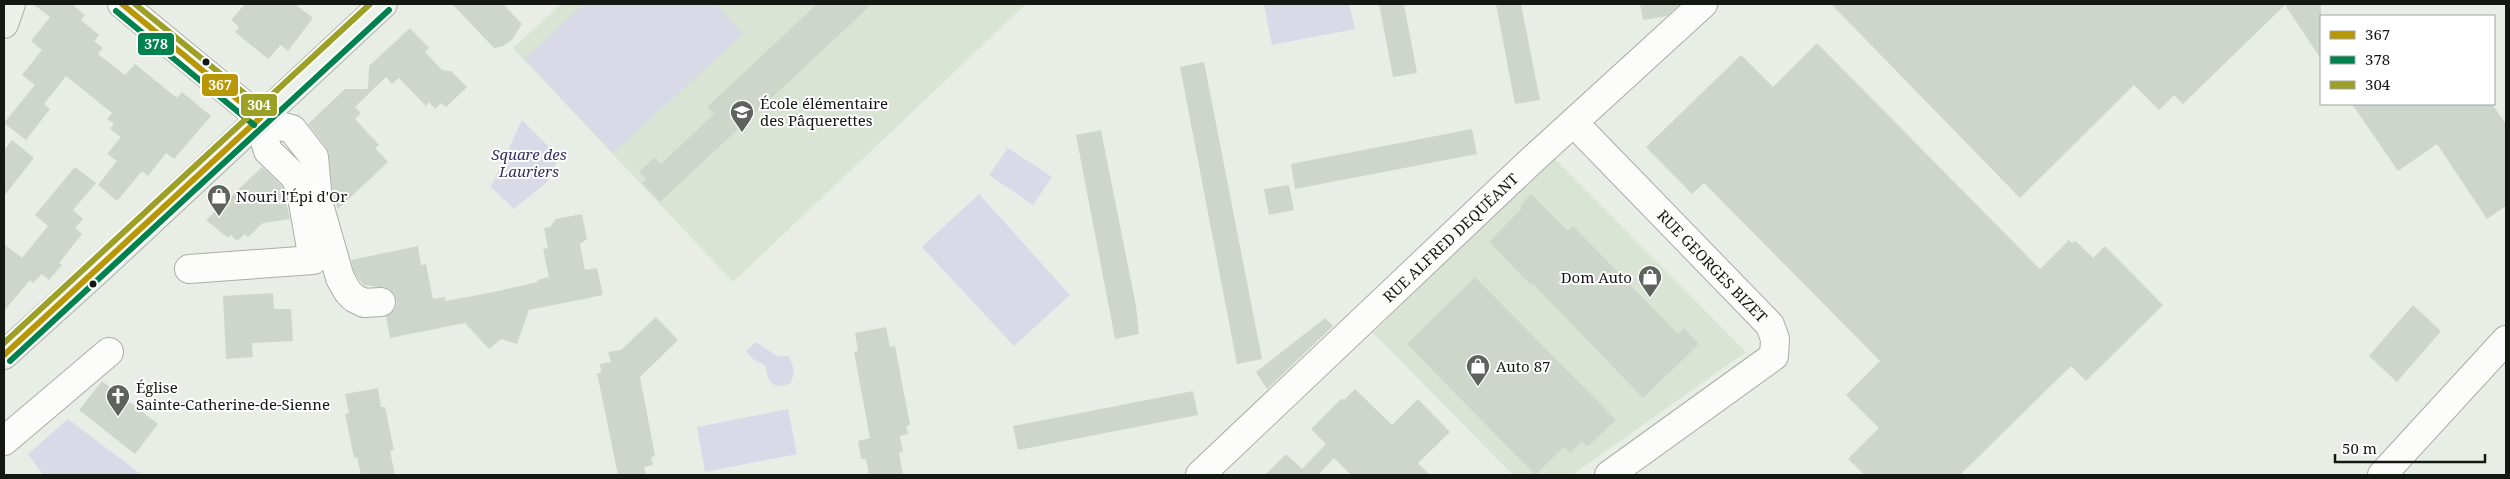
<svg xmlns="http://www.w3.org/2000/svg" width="2510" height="479" font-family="'Noto Serif',serif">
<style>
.built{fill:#d9e4d5}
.green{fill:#d8dae8}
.building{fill:#ced6cb}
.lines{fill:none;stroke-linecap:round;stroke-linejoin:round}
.minor-casing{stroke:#a9ada7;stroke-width:30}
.major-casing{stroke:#abb5a8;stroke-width:30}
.minor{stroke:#fcfcfb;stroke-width:28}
.major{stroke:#ebf0e9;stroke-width:28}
.bus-1-casing{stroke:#fff;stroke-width:10}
.bus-2-casing{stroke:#fff;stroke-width:10}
.bus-3-casing{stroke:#fff;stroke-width:10}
.bus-1{stroke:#b89706;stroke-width:6}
.bus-2{stroke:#00824e;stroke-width:6}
.bus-3{stroke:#9ca026;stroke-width:6}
.bus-dot{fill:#141813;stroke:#fff;stroke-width:2}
.labels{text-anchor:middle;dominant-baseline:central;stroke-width:4;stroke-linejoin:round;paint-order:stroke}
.poi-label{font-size:15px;fill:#141813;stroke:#fff;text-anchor:start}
.park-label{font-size:15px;font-style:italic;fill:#362e63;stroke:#fff}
.street-label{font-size:15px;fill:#141813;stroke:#fff}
.line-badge{stroke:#fff;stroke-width:2}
.badge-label{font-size:14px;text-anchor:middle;font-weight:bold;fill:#fff}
</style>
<rect width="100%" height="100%" fill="#e8eee6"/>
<g class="built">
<polygon points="561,4 1026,4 733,282 513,48"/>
<polygon points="1555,159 1746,352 1572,475 1513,475 1373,333 1425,281"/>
</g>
<g class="green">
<polygon points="584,4 716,4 743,34 613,153 525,59"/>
<polygon points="1264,4 1349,4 1355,29 1272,45"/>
<polygon points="522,120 559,157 547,182 514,209 491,187"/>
<polygon points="1008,148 1052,177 1033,205 989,175"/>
<polygon points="979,194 1070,295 1014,346 922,247"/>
<path d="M756 342 777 356H788C794 365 795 372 791 383 774 390 767 384 766 366L753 359 746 351Z"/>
<polygon points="788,409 797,454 705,472 697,427"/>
<polygon points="68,419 142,475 43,475 28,454"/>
</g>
<g class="building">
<polygon points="33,4 72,4 85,15 81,20 99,35 94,41 103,48 98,54 125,75 135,64 177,98 182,92 211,116 174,159 166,153 148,176 142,171 117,201 98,185 117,161 107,154 121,137 110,129 114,124 107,119 112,113 66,76 44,104 50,109 26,140 4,123 35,85 22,75 42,50 31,41 50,17"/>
<polygon points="245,4 295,4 313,18 288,51 281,45 268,59 235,32 239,27 231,20"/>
<polygon points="452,4 503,4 522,24 512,40 503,46 494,48"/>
<polygon points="817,4 872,4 660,202 642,183 646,179 639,172 655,157 661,164 714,114 707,107"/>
<polygon points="1379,4 1404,4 1417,73 1393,77"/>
<polygon points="1496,4 1521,4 1540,100 1515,104"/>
<polygon points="1640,4 1680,4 1667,16 1643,20"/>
<polygon points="1831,4 2321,4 2321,59 2285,5 2183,104 2174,95 2159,110 2134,85 2020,198"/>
<polygon points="410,28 429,48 425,52 442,70 451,71 467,87 446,107 441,103 435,109 429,102 426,106 399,78 392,84 386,77 355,107 361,113 355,119 379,145 375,148 388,162 338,209 333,198 329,155 326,147 308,124 345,89 368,89 369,66"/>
<polygon points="1817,43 2040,269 2069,240 2072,243 2076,241 2093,258 2105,246 2163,305 2086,381 2071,366 1960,475 1865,475 1848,459 1879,428 1846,395 1880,361 1704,183 1692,194 1646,147 1741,55 1773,87"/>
<polygon points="1204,62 1262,359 1237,364 1180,67"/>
<polygon points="2352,104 2492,104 2506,124 2506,206 2487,219 2437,144 2398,171"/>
<polygon points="1472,129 1477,154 1295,189 1291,164"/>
<polygon points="1101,130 1136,306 1139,334 1115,339 1076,135"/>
<polygon points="12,140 34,158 4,196 4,150"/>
<polygon points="75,167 96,183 73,210 83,219 75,228 82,234 59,263 62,265 49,280 42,274 33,283 30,280 4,311 4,244 22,258 48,226 35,215"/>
<polygon points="262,167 282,186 290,219 263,223 248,237 245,234 237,241 231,235 228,238 206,220"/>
<polygon points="1289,185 1294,210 1269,215 1264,189"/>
<polygon points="1531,194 1568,231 1573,226 1678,334 1684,328 1699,344 1643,398 1533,284 1531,285 1489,242 1522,208 1520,206"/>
<polygon points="582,214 587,239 580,244 585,270 597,268 603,295 529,310 517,344 501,339 489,349 465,323 390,338 386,316 395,309 397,302 394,294 388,288 363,285 354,272 351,260 418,246 421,265 426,264 433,299 445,297 445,301 484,294 538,282 537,280 549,277 543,249 548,248 544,228 550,227 556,219"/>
<polygon points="1475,277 1616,420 1587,447 1582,441 1570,453 1564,447 1535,475 1407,344"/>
<polygon points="273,293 274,309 291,309 293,341 252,343 253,357 226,359 223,296"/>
<polygon points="2413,305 2441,331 2397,382 2369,356"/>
<polygon points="656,317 678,340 640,377 655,456 651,457 653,465 644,467 646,475 618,475 597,373 601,373 600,364 611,362 608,352 621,350"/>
<polygon points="1325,318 1333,326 1267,389 1256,372"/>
<polygon points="886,327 890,347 895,346 910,425 906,426 908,434 900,436 903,452 899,452 903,475 869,475 866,459 861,459 858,441 870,438 854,352 858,351 855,333"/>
<polygon points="102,381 158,424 135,454 79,410"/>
<polygon points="378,388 381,407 385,407 394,450 390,451 395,475 361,475 357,457 354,458 345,414 349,413 345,394"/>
<polygon points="1355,389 1392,425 1418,399 1450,432 1418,463 1430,475 1351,475 1334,458 1318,475 1265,475 1286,454 1302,469 1326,444 1311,429 1342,398 1344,400"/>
<polygon points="1193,391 1198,415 1018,450 1013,426"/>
</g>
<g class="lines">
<g class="minor-casing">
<g id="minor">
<polyline points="122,4 260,118"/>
<polyline points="259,121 292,129 314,157 318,201 340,278 348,292 354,298 364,303 381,302"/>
<path id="s1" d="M1574 123 1770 325 1775 339 1774 356 1609 475"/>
<polyline points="189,269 313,260 301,191 295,177 268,151 259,121"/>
<polyline points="4,441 109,352"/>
<path id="s2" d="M1200 475 1531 161 1703 4"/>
<polyline points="2382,475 2506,340"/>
</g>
</g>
<g class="major-casing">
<g id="major">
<polyline points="4,24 11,4"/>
<polyline points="4,355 100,268 383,4"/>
</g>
</g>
<use href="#minor" class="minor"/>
<use href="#major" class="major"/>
<g class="bus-1-casing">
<g id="bus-1">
<polyline points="122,4 260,118"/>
<polyline points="4,355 260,118"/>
</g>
</g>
<g class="bus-2-casing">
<g id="bus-2">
<polyline points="116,11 254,125"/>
<polyline points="10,361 389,10"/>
</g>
</g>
<g class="bus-3-casing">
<g id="bus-3">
<polyline points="135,4 266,111"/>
<polyline points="4,343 370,4"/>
</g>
</g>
<use href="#bus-1" class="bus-1"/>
<use href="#bus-2" class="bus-2"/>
<use href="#bus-3" class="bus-3"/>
</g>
<defs>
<g id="school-pin" transform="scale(1.25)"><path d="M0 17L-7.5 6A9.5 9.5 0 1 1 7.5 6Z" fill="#5e635d" stroke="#fff"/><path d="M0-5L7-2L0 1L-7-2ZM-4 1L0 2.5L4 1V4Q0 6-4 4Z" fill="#fff"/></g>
<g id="shop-pin" transform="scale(1.25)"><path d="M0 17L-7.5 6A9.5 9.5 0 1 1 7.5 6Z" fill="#5e635d" stroke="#fff"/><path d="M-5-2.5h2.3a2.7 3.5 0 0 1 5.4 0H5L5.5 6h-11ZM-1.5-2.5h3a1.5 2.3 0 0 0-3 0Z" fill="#fff"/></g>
<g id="church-pin" transform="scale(1.25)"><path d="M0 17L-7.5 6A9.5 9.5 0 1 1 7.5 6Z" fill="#5e635d" stroke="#fff"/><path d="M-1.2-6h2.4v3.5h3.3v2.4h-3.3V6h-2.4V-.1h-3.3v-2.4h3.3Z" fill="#fff"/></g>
</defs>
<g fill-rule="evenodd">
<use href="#school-pin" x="742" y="112"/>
<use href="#shop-pin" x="219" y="196"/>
<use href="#shop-pin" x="1650" y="277"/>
<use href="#shop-pin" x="1478" y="366"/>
<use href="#church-pin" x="118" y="396"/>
</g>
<g class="bus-dot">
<circle cx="206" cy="62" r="4.5"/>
<circle cx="93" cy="284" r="4.5"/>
</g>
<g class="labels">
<g class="poi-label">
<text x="760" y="103">École élémentaire<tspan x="760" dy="17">des Pâquerettes</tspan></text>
<text x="236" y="196">Nouri l'Épi d'Or</text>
<text x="1632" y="277" text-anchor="end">Dom Auto</text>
<text x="1496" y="366">Auto 87</text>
<text x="136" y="387">Église<tspan x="136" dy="17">Sainte-Catherine-de-Sienne</tspan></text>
</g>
<g class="park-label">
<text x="529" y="154">Square des<tspan x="529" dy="17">Lauriers</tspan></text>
</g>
<g class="street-label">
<text stroke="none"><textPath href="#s2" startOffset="345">RUE ALFRED DEQUÉANT</textPath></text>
<text stroke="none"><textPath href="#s1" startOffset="199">RUE GEORGES BIZET</textPath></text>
</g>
</g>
<g class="line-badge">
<rect x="137" y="32" width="38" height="24" rx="5" fill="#00824e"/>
<rect x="201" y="73" width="38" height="24" rx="5" fill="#b89706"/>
<rect x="240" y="93" width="38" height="24" rx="5" fill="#9ca026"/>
</g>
<g class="badge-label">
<text x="156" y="49">378</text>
<text x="220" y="90">367</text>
<text x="259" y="110">304</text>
</g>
<rect width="2510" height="479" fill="none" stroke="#141813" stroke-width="10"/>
<rect x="2320" y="15" width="175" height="90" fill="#ffffff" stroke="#a1a3a1"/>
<rect x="2330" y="31" width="25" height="8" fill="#b89706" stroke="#a1a3a1"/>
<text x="2365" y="40" font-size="15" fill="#141813">367</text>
<rect x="2330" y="56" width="25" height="8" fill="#00824e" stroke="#a1a3a1"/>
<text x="2365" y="65" font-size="15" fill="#141813">378</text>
<rect x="2330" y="81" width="25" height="8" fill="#9ca026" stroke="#a1a3a1"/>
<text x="2365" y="90" font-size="15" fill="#141813">304</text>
<path d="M2335 454v8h150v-8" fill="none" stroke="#141813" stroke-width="2.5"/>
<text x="2342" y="454" font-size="15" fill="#141813" stroke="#ffffff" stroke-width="4" paint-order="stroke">50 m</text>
</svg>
